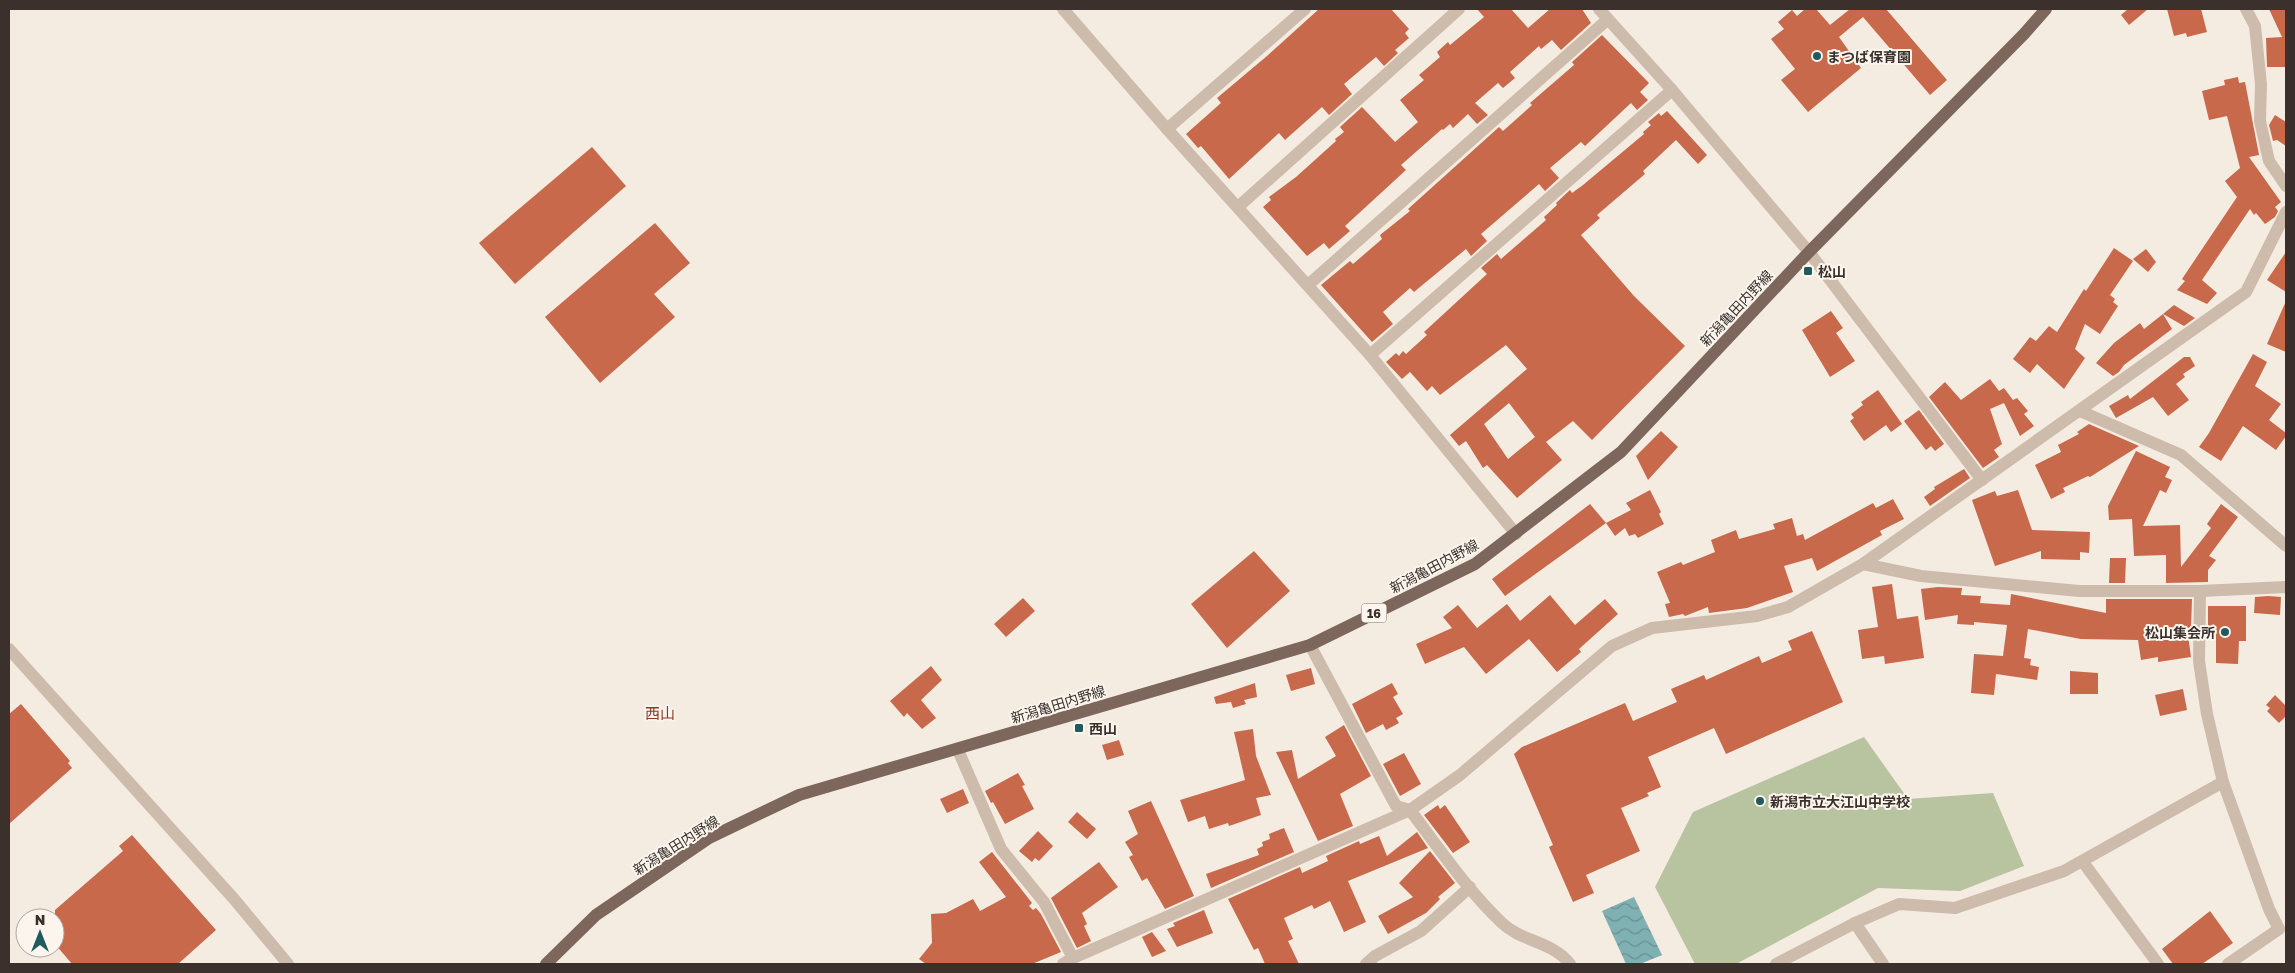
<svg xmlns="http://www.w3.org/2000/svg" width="2295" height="973" font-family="'Golos Text','Noto Sans JP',sans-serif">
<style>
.pitch{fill:#b8c4a0}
.water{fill:url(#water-waves)}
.building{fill:#c8694b;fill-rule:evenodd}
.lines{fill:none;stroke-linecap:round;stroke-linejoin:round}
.minor{stroke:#cdbbac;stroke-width:12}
.major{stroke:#7d675c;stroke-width:12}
.poi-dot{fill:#1f5a5e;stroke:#fbf5ee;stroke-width:2}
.labels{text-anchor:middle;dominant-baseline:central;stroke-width:4;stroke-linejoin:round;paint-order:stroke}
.shield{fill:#fbf5ee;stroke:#756b66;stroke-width:1}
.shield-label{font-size:12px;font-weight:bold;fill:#3b302b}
.poi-label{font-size:14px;font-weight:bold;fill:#3b302b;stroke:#fbf5ee;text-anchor:start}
.street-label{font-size:14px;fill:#3b302b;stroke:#fbf5ee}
.neighbourhood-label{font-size:15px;fill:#8c3b22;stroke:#fbf5ee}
</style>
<defs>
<pattern id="water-waves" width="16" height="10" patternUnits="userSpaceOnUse" patternTransform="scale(1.25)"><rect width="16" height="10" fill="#7fb0b2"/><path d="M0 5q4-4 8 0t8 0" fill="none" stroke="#699091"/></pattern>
</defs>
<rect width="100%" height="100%" fill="#f4ebe1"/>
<polygon class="pitch" points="1864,737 1908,799 1993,793 2024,866 1960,891 1878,888 1736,964 1695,964 1655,887 1693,812"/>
<polygon class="water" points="1634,897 1662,955 1640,964 1626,964 1602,911"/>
<g class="building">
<polygon points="1319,9 1391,9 1409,29 1405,33 1409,38 1395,50 1398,53 1384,66 1376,57 1344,84 1352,94 1329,115 1322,107 1285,140 1279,133 1229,179 1201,146 1198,148 1186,134 1221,103 1217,98 1267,56"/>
<polygon points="1477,9 1511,9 1528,28 1550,9 1582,9 1591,23 1561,50 1552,40 1541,49 1539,46 1510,72 1515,78 1503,88 1498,83 1475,103 1488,115 1477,124 1468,114 1453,128 1450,124 1443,130 1442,129 1401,165 1406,170 1345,226 1350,231 1329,249 1324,243 1307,256 1263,207 1271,200 1269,197 1296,177 1336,141 1335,139 1344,132 1340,127 1362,107 1395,142 1418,122 1400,100 1424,80 1419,75 1440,57 1437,52 1448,42 1450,45 1484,17"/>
<polygon points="1805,9 1816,9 1830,25 1850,9 1886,9 1947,80 1930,95 1863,17 1839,37 1861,68 1808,112 1781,80 1795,69 1771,39 1784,29 1778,22 1792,10 1797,16"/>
<polygon points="2128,9 2148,9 2129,25 2121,15"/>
<polygon points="2167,9 2201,9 2207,32 2187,37 2186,33 2174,36"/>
<polygon points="2269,9 2286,9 2286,67 2267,67 2266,38 2282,37"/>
<polygon points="1602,35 1649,83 1640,92 1648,100 1637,110 1631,103 1585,146 1581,142 1550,168 1559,178 1545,191 1539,184 1481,234 1487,241 1471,256 1466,249 1414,292 1410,288 1383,312 1393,324 1372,342 1321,285 1350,261 1353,264 1382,239 1380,235 1410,211 1408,209 1499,127 1503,131 1532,105 1530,103 1574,65 1572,62"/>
<polygon points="2238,77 2239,83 2245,82 2259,155 2249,157 2281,202 2275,207 2278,211 2275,217 2265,224 2256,213 2254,215 2250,209 2202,280 2217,293 2207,304 2177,290 2185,281 2182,279 2237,197 2225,181 2240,168 2227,116 2209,120 2202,91 2225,85 2224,80"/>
<path d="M1667 111 1707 155 1698 164 1676 140 1643 171 1645 174 1597 215 1600 218 1581 235 1634 296 1685 346 1592 440 1573 421 1546 442 1562 460 1517 498 1487 465 1483 468 1466 441 1459 446 1450 435 1527 369 1506 345 1440 395 1432 386 1427 391 1410 372 1402 379 1386 362 1396 353 1399 356 1403 351 1406 354 1427 335 1424 332 1487 274 1481 268 1497 254 1501 259 1524 239 1546 220 1544 217 1557 205 1556 203 1570 190 1572 193 1583 185 1644 134 1643 132 1651 125 1648 122 1659 113 1661 116ZM1509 403 1535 437 1508 459 1484 424Z"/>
<polygon points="2275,115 2286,122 2286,146 2277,140 2273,141 2269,125"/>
<polygon points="592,147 626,186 515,284 479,243"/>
<polygon points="655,223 690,263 654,294 675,317 600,383 545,317"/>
<polygon points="2114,248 2133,261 2110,295 2115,299 2113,302 2118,306 2100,334 2085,324 2075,349 2085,358 2064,389 2037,364 2030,373 2013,359 2030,337 2036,341 2049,326 2057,332 2084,289 2086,291"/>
<polygon points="2146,249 2156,262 2148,272 2133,259"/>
<polygon points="2286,252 2286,292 2267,280"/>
<polygon points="2286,301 2286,352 2267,344"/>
<polygon points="2174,305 2195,318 2184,326 2163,314"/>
<polygon points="1831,311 1843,328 1836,333 1855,361 1830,377 1802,330"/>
<polygon points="2163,314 2172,329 2124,365 2119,372 2113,376 2096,363 2114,343 2140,323 2144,329"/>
<polygon points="2253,354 2267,362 2255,386 2281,404 2269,420 2286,433 2286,436 2276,450 2243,426 2221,461 2199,447 2209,433"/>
<polygon points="2184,357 2190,357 2195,366 2183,374 2185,377 2176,384 2189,400 2168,416 2153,397 2116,418 2109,406 2128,395 2130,399"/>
<polygon points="1990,379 1999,391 2004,388 2013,400 2017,398 2028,411 2024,414 2034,426 2020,436 2004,403 1990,409 2002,444 1994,450 1999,457 1983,468 1929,397 1945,382 1961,400"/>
<polygon points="1878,390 1902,424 1891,432 1886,425 1864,441 1850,421 1854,418 1851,414 1863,405 1861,402"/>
<polygon points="1919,410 1944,444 1935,451 1931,446 1926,450 1904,421"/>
<polygon points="2089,424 2139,446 2090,477 2088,476 2063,488 2065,492 2051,499 2035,465 2061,452 2058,445 2079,434 2077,432"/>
<polygon points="1661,431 1678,447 1648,480 1636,456"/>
<polygon points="2136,451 2170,467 2165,477 2172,480 2166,493 2160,490 2143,526 2180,525 2181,567 2211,528 2207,524 2221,504 2238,517 2209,556 2216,560 2208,570 2208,582 2166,583 2166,555 2134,556 2132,519 2109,520 2108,506"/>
<polygon points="1964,469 1970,478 1930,506 1924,497 1935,489 1934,487"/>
<polygon points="1650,490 1661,512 1659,514 1664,524 1638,538 1635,534 1629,536 1625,528 1615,536 1606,523 1505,596 1492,579 1590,504 1606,523 1631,510 1626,503"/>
<polygon points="2018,490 2032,530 2090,532 2089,553 2080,552 2080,560 2041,559 2041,551 1995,566 1972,500 1995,491 1997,496"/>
<polygon points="1893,499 1904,519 1880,531 1882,535 1817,571 1812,558 1784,566 1793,592 1747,608 1709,613 1708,607 1685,616 1683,614 1669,617 1665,604 1670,603 1657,572 1681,562 1683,565 1715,552 1711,540 1736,530 1739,539 1775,529 1773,524 1792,518 1797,536 1803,534 1805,540 1873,503 1876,508"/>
<polygon points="1254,551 1290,591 1227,648 1191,604"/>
<polygon points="2110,558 2126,558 2125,583 2109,583"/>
<polygon points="1892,584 1897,619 1918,616 1924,658 1885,664 1884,656 1862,659 1858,630 1878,627 1872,587"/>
<polygon points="1938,587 1962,588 1961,595 1981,596 1980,603 2010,605 2011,594 2106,613 2106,599 2192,599 2191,628 2187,628 2191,657 2158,662 2158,657 2141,660 2138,640 2081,639 2028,629 2024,658 2031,659 2030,665 2039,667 2037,680 1996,674 1994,695 1971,693 1974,654 2003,656 2007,625 1974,622 1974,625 1957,624 1958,615 1925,620 1921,589"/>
<polygon points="1550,595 1575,625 1605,599 1618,614 1579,649 1581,652 1557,672 1529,639 1486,674 1464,647 1425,664 1416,644 1452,628 1443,617 1458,605 1477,628 1507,604 1520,621"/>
<polygon points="2268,596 2281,597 2280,615 2254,613 2255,597"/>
<polygon points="1023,598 1035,611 1006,637 994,624"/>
<polygon points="2208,606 2246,606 2246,641 2239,641 2238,664 2216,663 2216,627 2208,627"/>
<polygon points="1812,631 1843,702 1726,754 1714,728 1648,757 1661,787 1647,793 1649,796 1621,808 1640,851 1586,875 1594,893 1573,902 1549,847 1553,845 1514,754 1522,747 1625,703 1633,721 1677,702 1671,689 1704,675 1706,680 1759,656 1762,663 1792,650 1788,641"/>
<polygon points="931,666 942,680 921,700 936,718 922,729 907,713 904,717 890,701"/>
<polygon points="1311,668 1315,684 1291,691 1286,675"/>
<polygon points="2070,671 2098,673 2098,694 2070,694"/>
<polygon points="1255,683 1257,697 1244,700 1246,704 1233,708 1231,702 1216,704 1214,697"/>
<polygon points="1392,683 1398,694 1393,697 1403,714 1396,718 1399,723 1386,730 1383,724 1366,733 1352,704"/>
<polygon points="2183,689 2187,710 2160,716 2155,695"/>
<polygon points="2275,695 2286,706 2286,716 2279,723 2267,711 2270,708 2266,705"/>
<polygon points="21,704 70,761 68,763 72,768 9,824 9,714"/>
<polygon points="1344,725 1371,776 1340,794 1353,826 1318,841 1276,752 1292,750 1298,779 1336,756 1325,737"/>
<polygon points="1253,729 1256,756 1271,795 1256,798 1261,815 1229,826 1228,823 1209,829 1205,816 1188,822 1180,800 1245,780 1234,732"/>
<polygon points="1119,740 1124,755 1107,760 1102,745"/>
<polygon points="1404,753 1421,784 1400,796 1383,764"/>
<polygon points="1018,773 1025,785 1022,786 1034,809 1005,824 993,802 991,803 985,791"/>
<polygon points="963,789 969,803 947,813 940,799"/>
<polygon points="1151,801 1194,896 1165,909 1147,878 1142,881 1129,857 1133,855 1125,842 1138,834 1128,811"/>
<polygon points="1438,805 1440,809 1445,805 1470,842 1453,853 1424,815"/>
<polygon points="1077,812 1096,829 1087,839 1068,822"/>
<polygon points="1284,828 1294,852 1211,888 1206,874 1259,855 1257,849 1263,846 1262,842 1270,839 1269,834"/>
<polygon points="1038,831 1053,846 1039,861 1035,858 1032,862 1019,851"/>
<polygon points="1417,832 1428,848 1348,881 1366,922 1344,932 1330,901 1314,909 1312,905 1284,918 1293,939 1288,941 1299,964 1265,964 1258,948 1254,950 1228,899 1300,867 1302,873 1328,861 1326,856 1359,841 1360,844 1379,836 1387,856"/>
<polygon points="132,835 216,930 178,964 72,964 55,944 55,910 123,851 119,846"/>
<polygon points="1430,851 1455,883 1438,897 1440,899 1426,913 1388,934 1378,916 1413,897 1399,883"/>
<polygon points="992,852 1032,903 1029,906 1033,910 1036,908 1041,914 1061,952 1032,964 926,964 919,959 932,943 931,914 946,913 973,899 980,911 1006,897 979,862"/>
<polygon points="1099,862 1118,887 1082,913 1087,924 1084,926 1091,941 1077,948 1051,898"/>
<polygon points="1204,910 1213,933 1177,947 1167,929 1175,926 1173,923"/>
<polygon points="2210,911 2233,943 2202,964 2173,964 2162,949"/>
<polygon points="1152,932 1166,951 1152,957 1142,937"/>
</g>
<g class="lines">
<g class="minor">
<polyline points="1063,9 1167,129 1370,355 1516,534"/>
<polyline points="1599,9 1672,90 1809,252 1982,480"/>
<polyline points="2246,9 2255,26 2261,84 2260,121 2269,161 2286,186"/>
<polyline points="1167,129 1305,9"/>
<polyline points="1238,207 1459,9"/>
<polyline points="1308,285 1607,20"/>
<polyline points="1370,355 1672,90"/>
<polyline points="2080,411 2181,455 2286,546"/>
<polyline points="1863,564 1921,576 2079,591 2200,591 2286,587"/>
<polyline points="2200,591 2199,661 2207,714 2223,782 2269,909 2279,929 2228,964"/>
<path d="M1310 645 1396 806 1410 810C1439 848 1467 890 1502 923 1522 942 1552 941 1570 964"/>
<polyline points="9,649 234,899 288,964"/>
<polyline points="958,750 1001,849 1044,902 1073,958"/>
<polyline points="2083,862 2158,964"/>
<polyline points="1855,923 1883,964"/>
<polyline points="1063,964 1073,958 1410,810 1460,775 1612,646 1652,628 1757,616 1788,607 1863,564 2246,292 2286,212"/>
<polyline points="1366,964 1375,956 1421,931 1470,887"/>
<polyline points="1776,964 1855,923 1899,904 1955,908 2064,871 2223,782"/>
</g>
<polyline class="major" points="546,964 596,915 709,838 799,795 1310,645 1475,564 1621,452 1809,252 2024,34 2046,9"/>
</g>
<g class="poi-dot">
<circle cx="1817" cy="56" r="5"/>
<rect x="1803" y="266" width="10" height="10" rx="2.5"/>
<circle cx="2225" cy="632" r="5"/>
<rect x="1074" y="723" width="10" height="10" rx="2.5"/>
<circle cx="1760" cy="801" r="5"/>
</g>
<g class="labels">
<rect class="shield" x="1361.5" y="603.5" width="25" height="19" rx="4"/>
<g class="shield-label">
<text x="1374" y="613">16</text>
</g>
<g class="poi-label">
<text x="1827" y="56">まつば保育園</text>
<text x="1818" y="271">松山</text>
<text x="2215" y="632" text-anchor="end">松山集会所</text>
<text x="1089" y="728">西山</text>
<text x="1770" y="801">新潟市立大江山中学校</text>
</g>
<g class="street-label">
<text transform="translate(1736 308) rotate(-47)">新潟亀田内野線</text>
<text transform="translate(1434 566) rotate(-28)">新潟亀田内野線</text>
<text transform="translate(1058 704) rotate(-17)">新潟亀田内野線</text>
<text transform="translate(676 845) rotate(-32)">新潟亀田内野線</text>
</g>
<g class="neighbourhood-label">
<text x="660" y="713">西山</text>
</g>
</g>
<rect width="2295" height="973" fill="none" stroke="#3b302b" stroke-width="20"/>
<g transform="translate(40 933)"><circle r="24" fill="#fbf5ee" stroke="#aea6a0"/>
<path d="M0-4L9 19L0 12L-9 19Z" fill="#1f5a5e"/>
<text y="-8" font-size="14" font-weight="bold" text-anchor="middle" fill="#3b302b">N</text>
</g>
</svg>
